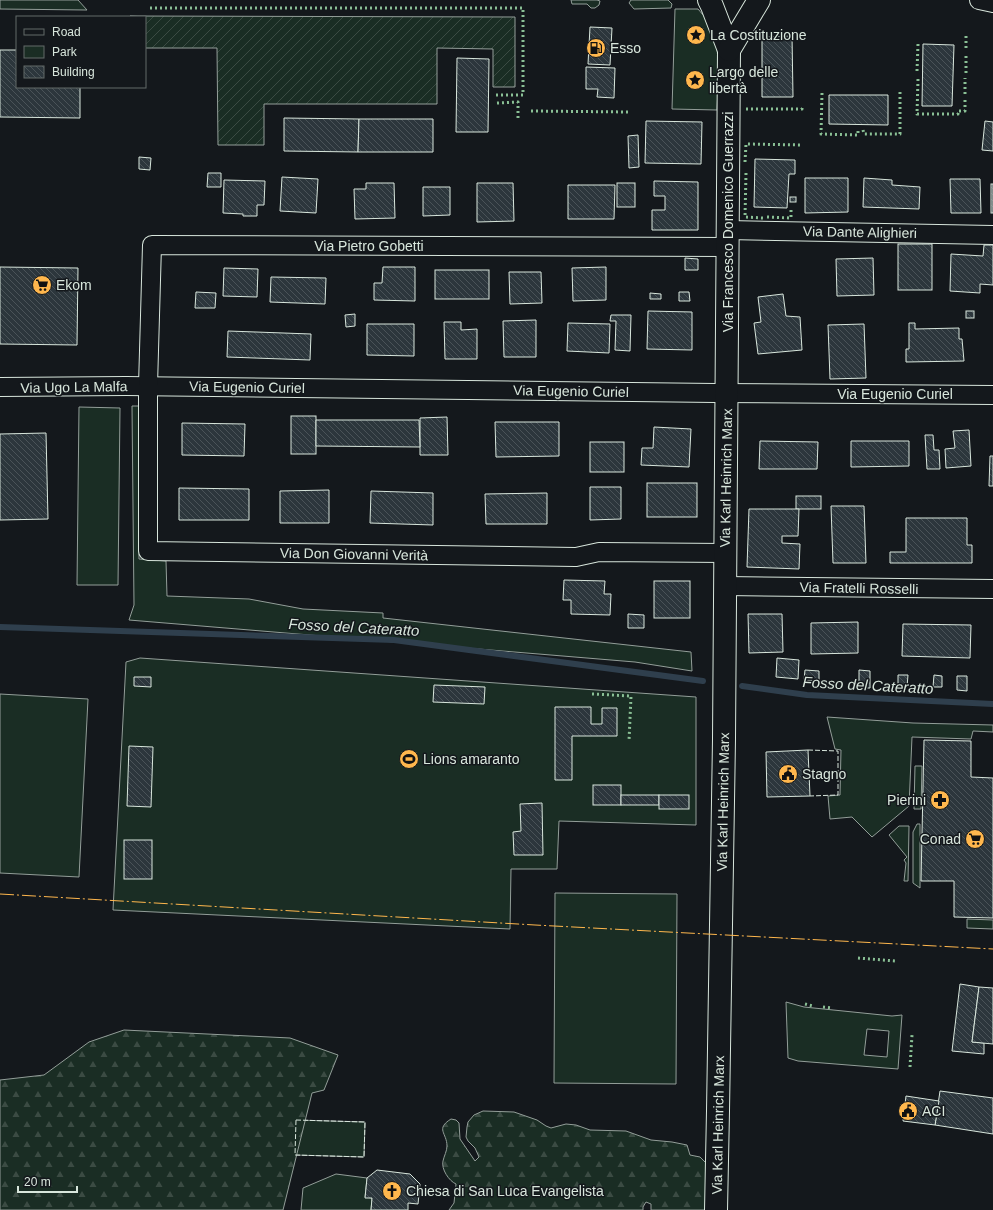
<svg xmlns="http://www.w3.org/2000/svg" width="993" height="1210" font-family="Helvetica,sans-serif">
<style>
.green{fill:#1a2d24;stroke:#939e99;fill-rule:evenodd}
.forest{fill:url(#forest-firs);stroke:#939e99}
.garden{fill:url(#garden-furrows);stroke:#939e99}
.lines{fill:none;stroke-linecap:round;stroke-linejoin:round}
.stream{stroke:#2f3f4d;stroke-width:6}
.building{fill:url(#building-back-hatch);stroke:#d8e6dc}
.minor-casing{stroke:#d8e6dc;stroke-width:20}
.tertiary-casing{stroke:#d8e6dc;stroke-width:24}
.minor{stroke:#14181c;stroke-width:18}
.tertiary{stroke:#14181c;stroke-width:22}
.hedge{stroke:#8ac095;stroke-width:3;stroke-dasharray:2 3;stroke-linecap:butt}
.fence{stroke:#d8e6dc;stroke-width:1;stroke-dasharray:5 2;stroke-linecap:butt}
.power{stroke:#ffb74d;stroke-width:1;stroke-dasharray:14 3 2 3;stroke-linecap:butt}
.labels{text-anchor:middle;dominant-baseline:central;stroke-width:3;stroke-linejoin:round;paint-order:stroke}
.poi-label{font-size:14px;fill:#d8e6dc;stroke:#14181c;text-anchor:start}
.street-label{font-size:14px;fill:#d8e6dc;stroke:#14181c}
.water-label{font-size:15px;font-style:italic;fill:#d8e6dc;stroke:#14181c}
</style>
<defs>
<pattern id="forest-firs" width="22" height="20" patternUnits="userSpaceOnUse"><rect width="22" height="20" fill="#1a2d24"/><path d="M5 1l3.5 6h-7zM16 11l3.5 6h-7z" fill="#3b4b43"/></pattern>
<pattern id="garden-furrows" width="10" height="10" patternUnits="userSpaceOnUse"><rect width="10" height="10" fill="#1a2d24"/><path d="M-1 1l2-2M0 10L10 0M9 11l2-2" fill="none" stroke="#3b4b43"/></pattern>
<pattern id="building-back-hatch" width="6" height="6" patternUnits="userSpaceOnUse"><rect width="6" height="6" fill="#2c363c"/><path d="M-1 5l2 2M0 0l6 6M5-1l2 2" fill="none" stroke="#4a5358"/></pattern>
</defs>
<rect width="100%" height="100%" fill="#14181c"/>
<g class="green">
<polygon points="0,0 78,0 87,10 0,9"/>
<polygon points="571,0 597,0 600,1 599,5 595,8 591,8 587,4 572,4"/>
<polygon points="631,0 668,0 672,4 671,8 634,9 629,3"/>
<path d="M675 9H698C704 16 711 24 713 32 721 55 718 85 717 110L672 109Z"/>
<polygon points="132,406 139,406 139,559 166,561 167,596 249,599 303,609 383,613 383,618 691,652 692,671 635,662 129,620 134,605"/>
<polygon points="79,407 120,408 118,585 77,585"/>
<polygon points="140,658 696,697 696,825 559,821 557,869 511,869 510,929 113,910 126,662"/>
<polygon points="0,694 88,699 79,877 0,873"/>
<polygon points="827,717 913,723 993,725 993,732 973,731 971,739 912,737 909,806 872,837 852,817 830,819 828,796 840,795 841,750 835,749"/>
<polygon points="915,766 922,766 921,809 914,809"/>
<polygon points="917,824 920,824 920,888 913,883 913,832"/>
<polygon points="899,826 909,826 908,881 904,881 906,863 904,860 907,857 889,835"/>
<polygon points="555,893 677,894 676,1084 554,1083"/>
<polygon points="967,919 993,920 993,929 967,928"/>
<path d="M786 1002 804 1007 892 1016 902 1015 898 1069 798 1061 788 1058ZM867 1029 889 1031 887 1057 864 1055Z"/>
<polygon points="296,1120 365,1122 364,1157 295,1155"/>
<polygon points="336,1174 367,1178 365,1197 372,1198 371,1210 301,1210 303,1188"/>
</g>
<g class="forest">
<polygon points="124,1030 290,1038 338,1055 324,1090 312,1093 283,1210 0,1210 0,1080 44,1075 89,1042"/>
<path d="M483 1111 514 1112 537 1120 546 1126 551 1128 566 1124 576 1125 590 1130 626 1131 651 1140 672 1142 687 1145 690 1155 700 1157 711 1168 714 1210H651V1204L646 1202 643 1207V1210H449L454 1203 456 1184C449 1181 441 1169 443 1161 444 1156 447 1151 447 1146 447 1133 435 1129 451 1119L456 1120 459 1123 460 1139 475 1161 479 1157 475 1148 468 1141 466 1137 467 1127 468 1122 474 1115Z"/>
</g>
<polygon class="garden" points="130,16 515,17 515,87 493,87 493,49 437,48 437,104 264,104 264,145 218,145 217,48 145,48 145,17"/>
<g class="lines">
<g class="stream">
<polyline points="0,627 394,640 703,681"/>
<polyline points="742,686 807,695 993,704"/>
</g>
</g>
<g class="building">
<polygon points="590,27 612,28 610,65 588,64"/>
<polygon points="792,36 793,97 762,97 762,37"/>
<polygon points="923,44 954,45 952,106 922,106"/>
<polygon points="0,50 17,50 17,87 86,87 80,87 80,118 0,117"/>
<polygon points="457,58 489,59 488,132 456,132"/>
<polygon points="586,67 615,68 614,98 597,97 598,89 586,89"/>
<polygon points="829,95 888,95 888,125 829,124"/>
<polygon points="284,118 359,119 358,152 284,151"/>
<polygon points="359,119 433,119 433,152 358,152"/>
<polygon points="646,121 702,122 701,164 645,163"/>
<polygon points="985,121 993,122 993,151 982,150"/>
<polygon points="638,135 639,167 629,168 628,136"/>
<polygon points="139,157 151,158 150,170 139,169"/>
<polygon points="755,159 795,160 795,174 789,174 787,208 754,207"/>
<polygon points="208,173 221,173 221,187 207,187"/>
<polygon points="282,177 318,179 316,213 280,211"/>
<polygon points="805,178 848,178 848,212 805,213"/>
<polygon points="864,178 892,180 892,185 920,187 919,209 863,207"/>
<polygon points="950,179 980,179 981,213 951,213"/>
<polygon points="224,180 265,181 264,205 257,205 257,216 243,216 243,214 223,213"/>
<polygon points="654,181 698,182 698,230 652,230 652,210 665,210 665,196 654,196"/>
<polygon points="366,183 394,183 395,218 355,219 354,189 366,189"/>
<polygon points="477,183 513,183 514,221 477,222"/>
<rect x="617" y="183" width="18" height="24"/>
<rect x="991" y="184" width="2" height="29"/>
<polygon points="568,185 615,185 614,219 568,219"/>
<polygon points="423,187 450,187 450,215 423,216"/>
<rect x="790" y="197" width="6" height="5"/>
<rect x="898" y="244" width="34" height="46"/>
<polygon points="984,245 993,245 993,285 980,284 980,293 950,291 951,254 983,256"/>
<polygon points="685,258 698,259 698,270 685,270"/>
<polygon points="873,258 874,295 837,296 836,259"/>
<polygon points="0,267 78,268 77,345 0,344"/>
<polygon points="383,267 415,267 415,301 374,300 374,283 382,283"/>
<polygon points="606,267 606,300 573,301 572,268"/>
<polygon points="224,268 258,269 257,297 223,296"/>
<rect x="435" y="270" width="54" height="29"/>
<polygon points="509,272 541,272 542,303 510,304"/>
<polygon points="271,277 326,278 325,304 270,302"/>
<polygon points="196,292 216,293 215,308 195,308"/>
<polygon points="679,292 689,292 690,301 679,301"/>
<polygon points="650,293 661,294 661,299 650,299"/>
<polygon points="783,294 786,316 800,317 802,350 758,354 754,323 761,322 758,297"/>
<polygon points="648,311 692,312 692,350 647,349"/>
<rect x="966" y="311" width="8" height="7"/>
<polygon points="355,314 355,326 346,327 345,315"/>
<polygon points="611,315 631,315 630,351 615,350 616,321 610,321"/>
<polygon points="536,320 536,357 504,357 503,321"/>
<polygon points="444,322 461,322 461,330 477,329 477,359 445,359"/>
<polygon points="568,323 610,324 609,353 567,351"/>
<polygon points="909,323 915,323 915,329 959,328 959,339 962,339 964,361 906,362 906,349 909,349"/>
<polygon points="367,324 414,324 414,356 367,355"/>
<polygon points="864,324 866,378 830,379 828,325"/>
<polygon points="228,331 311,334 310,360 227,357"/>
<rect x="291" y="416" width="25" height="38"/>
<polygon points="447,417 448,455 420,455 420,418"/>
<polygon points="316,420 419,420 420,447 316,446"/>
<polygon points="495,422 559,422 559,456 496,457"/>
<polygon points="182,423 245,424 244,456 182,455"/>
<polygon points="654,427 691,429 689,467 641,465 642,448 653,448"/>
<polygon points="969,430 971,466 946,468 945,449 955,448 953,431"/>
<polygon points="46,433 48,519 0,520 0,434"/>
<polygon points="925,435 933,435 934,450 939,450 940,469 927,469"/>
<polygon points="760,441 818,442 817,469 759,469"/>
<polygon points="851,441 909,441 909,466 851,467"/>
<rect x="590" y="442" width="34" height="30"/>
<polygon points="990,456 993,456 993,486 989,486"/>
<rect x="647" y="483" width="50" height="34"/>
<polygon points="590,487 621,487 621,519 590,520"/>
<polygon points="179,488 249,489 249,520 179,520"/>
<polygon points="329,490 329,523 280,523 280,491"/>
<polygon points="371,491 433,493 433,525 370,523"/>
<polygon points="547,493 547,524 486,524 485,494"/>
<rect x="796" y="496" width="25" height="13"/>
<polygon points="831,506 864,506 866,563 833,563"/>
<polygon points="749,509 799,509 798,536 782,536 782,543 800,544 799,569 747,567"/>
<polygon points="906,518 967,518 967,545 972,545 972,563 890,563 890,552 906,552"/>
<polygon points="564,580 605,581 604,594 611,594 610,615 571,614 571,600 563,600"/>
<rect x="654" y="581" width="36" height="37"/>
<polygon points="628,614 644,615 644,628 628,628"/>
<polygon points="748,614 782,614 783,652 749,653"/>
<polygon points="858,622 858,653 811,654 811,623"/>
<polygon points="903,624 971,625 970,658 902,656"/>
<polygon points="777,658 799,660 798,679 776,677"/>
<polygon points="805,670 819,671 819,681 804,680"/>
<polygon points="859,670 870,671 870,688 859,688"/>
<polygon points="898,675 908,675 907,687 898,686"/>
<polygon points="934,675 942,676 942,687 933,687"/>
<polygon points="957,676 967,676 967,691 957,690"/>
<polygon points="134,677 151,677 151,687 134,686"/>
<polygon points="434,685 485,687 484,704 433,702"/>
<polygon points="555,707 591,707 591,724 602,724 602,708 617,708 617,736 572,736 572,780 555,780"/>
<polygon points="924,740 971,741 971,777 993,778 993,918 954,917 954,881 921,881"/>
<polygon points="129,746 153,747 151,807 127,806"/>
<polygon points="808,750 810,796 767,797 766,752"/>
<rect x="593" y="785" width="28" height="20"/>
<rect x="621" y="795" width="38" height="10"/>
<rect x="659" y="795" width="30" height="14"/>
<polygon points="542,803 543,855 514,855 513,832 521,831 520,804"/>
<rect x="124" y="840" width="28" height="39"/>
<polygon points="960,984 979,987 972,1042 984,1043 984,1054 952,1051"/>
<polygon points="979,987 993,988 993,1044 972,1042"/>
<polygon points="940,1091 993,1098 993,1134 935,1125"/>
<polygon points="906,1096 939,1101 935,1125 903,1121"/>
<polygon points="377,1170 410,1174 420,1184 418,1204 408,1203 408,1210 371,1210 372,1198 365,1198 367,1178"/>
</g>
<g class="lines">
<g class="minor-casing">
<g id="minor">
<polyline points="979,0 993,3"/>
<polyline points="728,230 993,235"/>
<polyline points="0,387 126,386 715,393 993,395"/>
<polyline points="725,553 599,552 576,557 148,551 148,386 152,245 728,247"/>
<polyline points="725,586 993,589"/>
</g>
</g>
<g class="tertiary-casing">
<g id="tertiary">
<polyline points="709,0 712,6 729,50 724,739 718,1111 716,1210"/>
<polyline points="729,50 759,0"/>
</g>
</g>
<use href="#minor" class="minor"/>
<use href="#tertiary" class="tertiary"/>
<g class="hedge">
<polyline points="150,8 523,8 523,95 496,95"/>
<polyline points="966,36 966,51"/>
<polyline points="917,71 918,44"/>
<polyline points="966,73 966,55"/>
<polyline points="918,79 917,114 958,114 958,111 965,111 965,98"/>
<polyline points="822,93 821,134 858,135 858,130"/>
<polyline points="965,94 965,78"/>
<polyline points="497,103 518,102 518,119"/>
<polyline points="746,109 802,109 802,105"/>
<polyline points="531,111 629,112"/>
<polyline points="863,130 864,134 900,134 900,89"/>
<polyline points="745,162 746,144 802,145"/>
<polyline points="746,173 745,217 763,218"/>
<polyline points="767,217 791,218 791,210"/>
<polyline points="592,694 631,696 629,741"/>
<polyline points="858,958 895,961"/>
<polyline points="805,1004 813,1006"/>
<polyline points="823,1007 832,1008"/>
<polyline points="910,1067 912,1035"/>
</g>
<g class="fence">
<polyline points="808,750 838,751 838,795 810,796"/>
<polygon points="296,1120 365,1122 364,1157 295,1155"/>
</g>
<polyline class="power" points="0,894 535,925 993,949"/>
</g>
<defs>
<g id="sight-disc" transform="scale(1)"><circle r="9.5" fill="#ffb74d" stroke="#14181c"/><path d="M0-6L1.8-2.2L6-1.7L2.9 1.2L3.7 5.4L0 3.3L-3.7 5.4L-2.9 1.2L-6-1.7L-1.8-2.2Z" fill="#111"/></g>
<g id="fuel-disc" transform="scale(1)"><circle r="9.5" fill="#ffb74d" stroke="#14181c"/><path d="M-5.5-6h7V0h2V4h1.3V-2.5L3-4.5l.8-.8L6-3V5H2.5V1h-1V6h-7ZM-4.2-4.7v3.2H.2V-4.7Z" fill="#111"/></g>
<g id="supermarket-disc" transform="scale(1)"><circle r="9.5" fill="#ffb74d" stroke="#14181c"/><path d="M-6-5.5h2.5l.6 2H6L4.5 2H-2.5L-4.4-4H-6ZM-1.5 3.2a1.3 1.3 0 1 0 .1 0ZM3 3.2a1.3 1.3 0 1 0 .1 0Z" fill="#111"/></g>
<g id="stadium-disc" transform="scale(1)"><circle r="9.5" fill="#ffb74d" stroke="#14181c"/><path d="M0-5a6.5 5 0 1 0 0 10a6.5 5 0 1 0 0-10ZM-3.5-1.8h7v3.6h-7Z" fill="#111"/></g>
<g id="civic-disc" transform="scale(1)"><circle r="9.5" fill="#ffb74d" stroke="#14181c"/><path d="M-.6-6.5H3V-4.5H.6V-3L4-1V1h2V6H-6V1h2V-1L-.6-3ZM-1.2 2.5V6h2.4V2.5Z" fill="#111"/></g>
<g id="pharmacy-disc" transform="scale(1)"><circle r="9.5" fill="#ffb74d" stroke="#14181c"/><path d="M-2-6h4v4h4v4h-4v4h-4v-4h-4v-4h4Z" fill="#111"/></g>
<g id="church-disc" transform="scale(1)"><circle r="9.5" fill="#ffb74d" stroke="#14181c"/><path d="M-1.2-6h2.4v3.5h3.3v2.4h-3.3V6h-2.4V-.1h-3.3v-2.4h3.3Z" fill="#111"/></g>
</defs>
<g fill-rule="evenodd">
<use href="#sight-disc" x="696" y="35"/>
<use href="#fuel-disc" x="596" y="48"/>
<use href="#sight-disc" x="695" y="80"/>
<use href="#supermarket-disc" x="42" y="285"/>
<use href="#stadium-disc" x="409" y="759"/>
<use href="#civic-disc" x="788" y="774"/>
<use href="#pharmacy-disc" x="940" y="800"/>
<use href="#supermarket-disc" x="975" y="839"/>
<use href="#civic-disc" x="908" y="1111"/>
<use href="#church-disc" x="392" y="1191"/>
</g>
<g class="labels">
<g class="poi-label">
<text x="710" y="35">La Costituzione</text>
<text x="610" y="48">Esso</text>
<text x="709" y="72">Largo delle<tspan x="709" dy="16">libertà</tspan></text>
<text x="56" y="285">Ekom</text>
<text x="423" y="759">Lions amaranto</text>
<text x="802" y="774">Stagno</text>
<text x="926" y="800" text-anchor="end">Pierini</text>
<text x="961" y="839" text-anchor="end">Conad</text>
<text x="922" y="1111">ACI</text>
<text x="406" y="1191">Chiesa di San Luca Evangelista</text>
</g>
<g class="street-label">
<text transform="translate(728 222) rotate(-90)">Via Francesco Domenico Guerrazzi</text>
<text transform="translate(860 232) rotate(1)">Via Dante Alighieri</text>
<text x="369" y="246">Via Pietro Gobetti</text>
<text transform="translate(74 387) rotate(-1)">Via Ugo La Malfa</text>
<text transform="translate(247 387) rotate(1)">Via Eugenio Curiel</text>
<text transform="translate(571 391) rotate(1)">Via Eugenio Curiel</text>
<text x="895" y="394">Via Eugenio Curiel</text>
<text transform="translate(726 478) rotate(-89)">Via Karl Heinrich Marx</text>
<text transform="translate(354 554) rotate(1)">Via Don Giovanni Verità</text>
<text transform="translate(859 588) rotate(1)">Via Fratelli Rosselli</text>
<text transform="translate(723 802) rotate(-89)">Via Karl Heinrich Marx</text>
<text transform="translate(718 1125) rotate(-89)">Via Karl Heinrich Marx</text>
</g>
<g class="water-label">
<text transform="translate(354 627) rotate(3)">Fosso del Cateratto</text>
<text transform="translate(868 685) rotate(3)">Fosso del Cateratto</text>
</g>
</g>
<rect x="16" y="16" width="130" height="72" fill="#14181c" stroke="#626a69"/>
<rect x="24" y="29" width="20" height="6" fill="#14181c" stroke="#626a69"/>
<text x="52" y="36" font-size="12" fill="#d8e6dc">Road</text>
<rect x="24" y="46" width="20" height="12" fill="#1a2d24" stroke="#626a69"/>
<text x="52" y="56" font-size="12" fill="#d8e6dc">Park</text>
<rect x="24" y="66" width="20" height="12" fill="url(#building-back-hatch)" stroke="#626a69"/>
<text x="52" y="76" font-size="12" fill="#d8e6dc">Building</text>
<path d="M18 1186v6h59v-6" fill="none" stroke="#d8e6dc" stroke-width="2"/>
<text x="24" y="1186" font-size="12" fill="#d8e6dc" stroke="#14181c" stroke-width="3" paint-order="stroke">20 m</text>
</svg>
